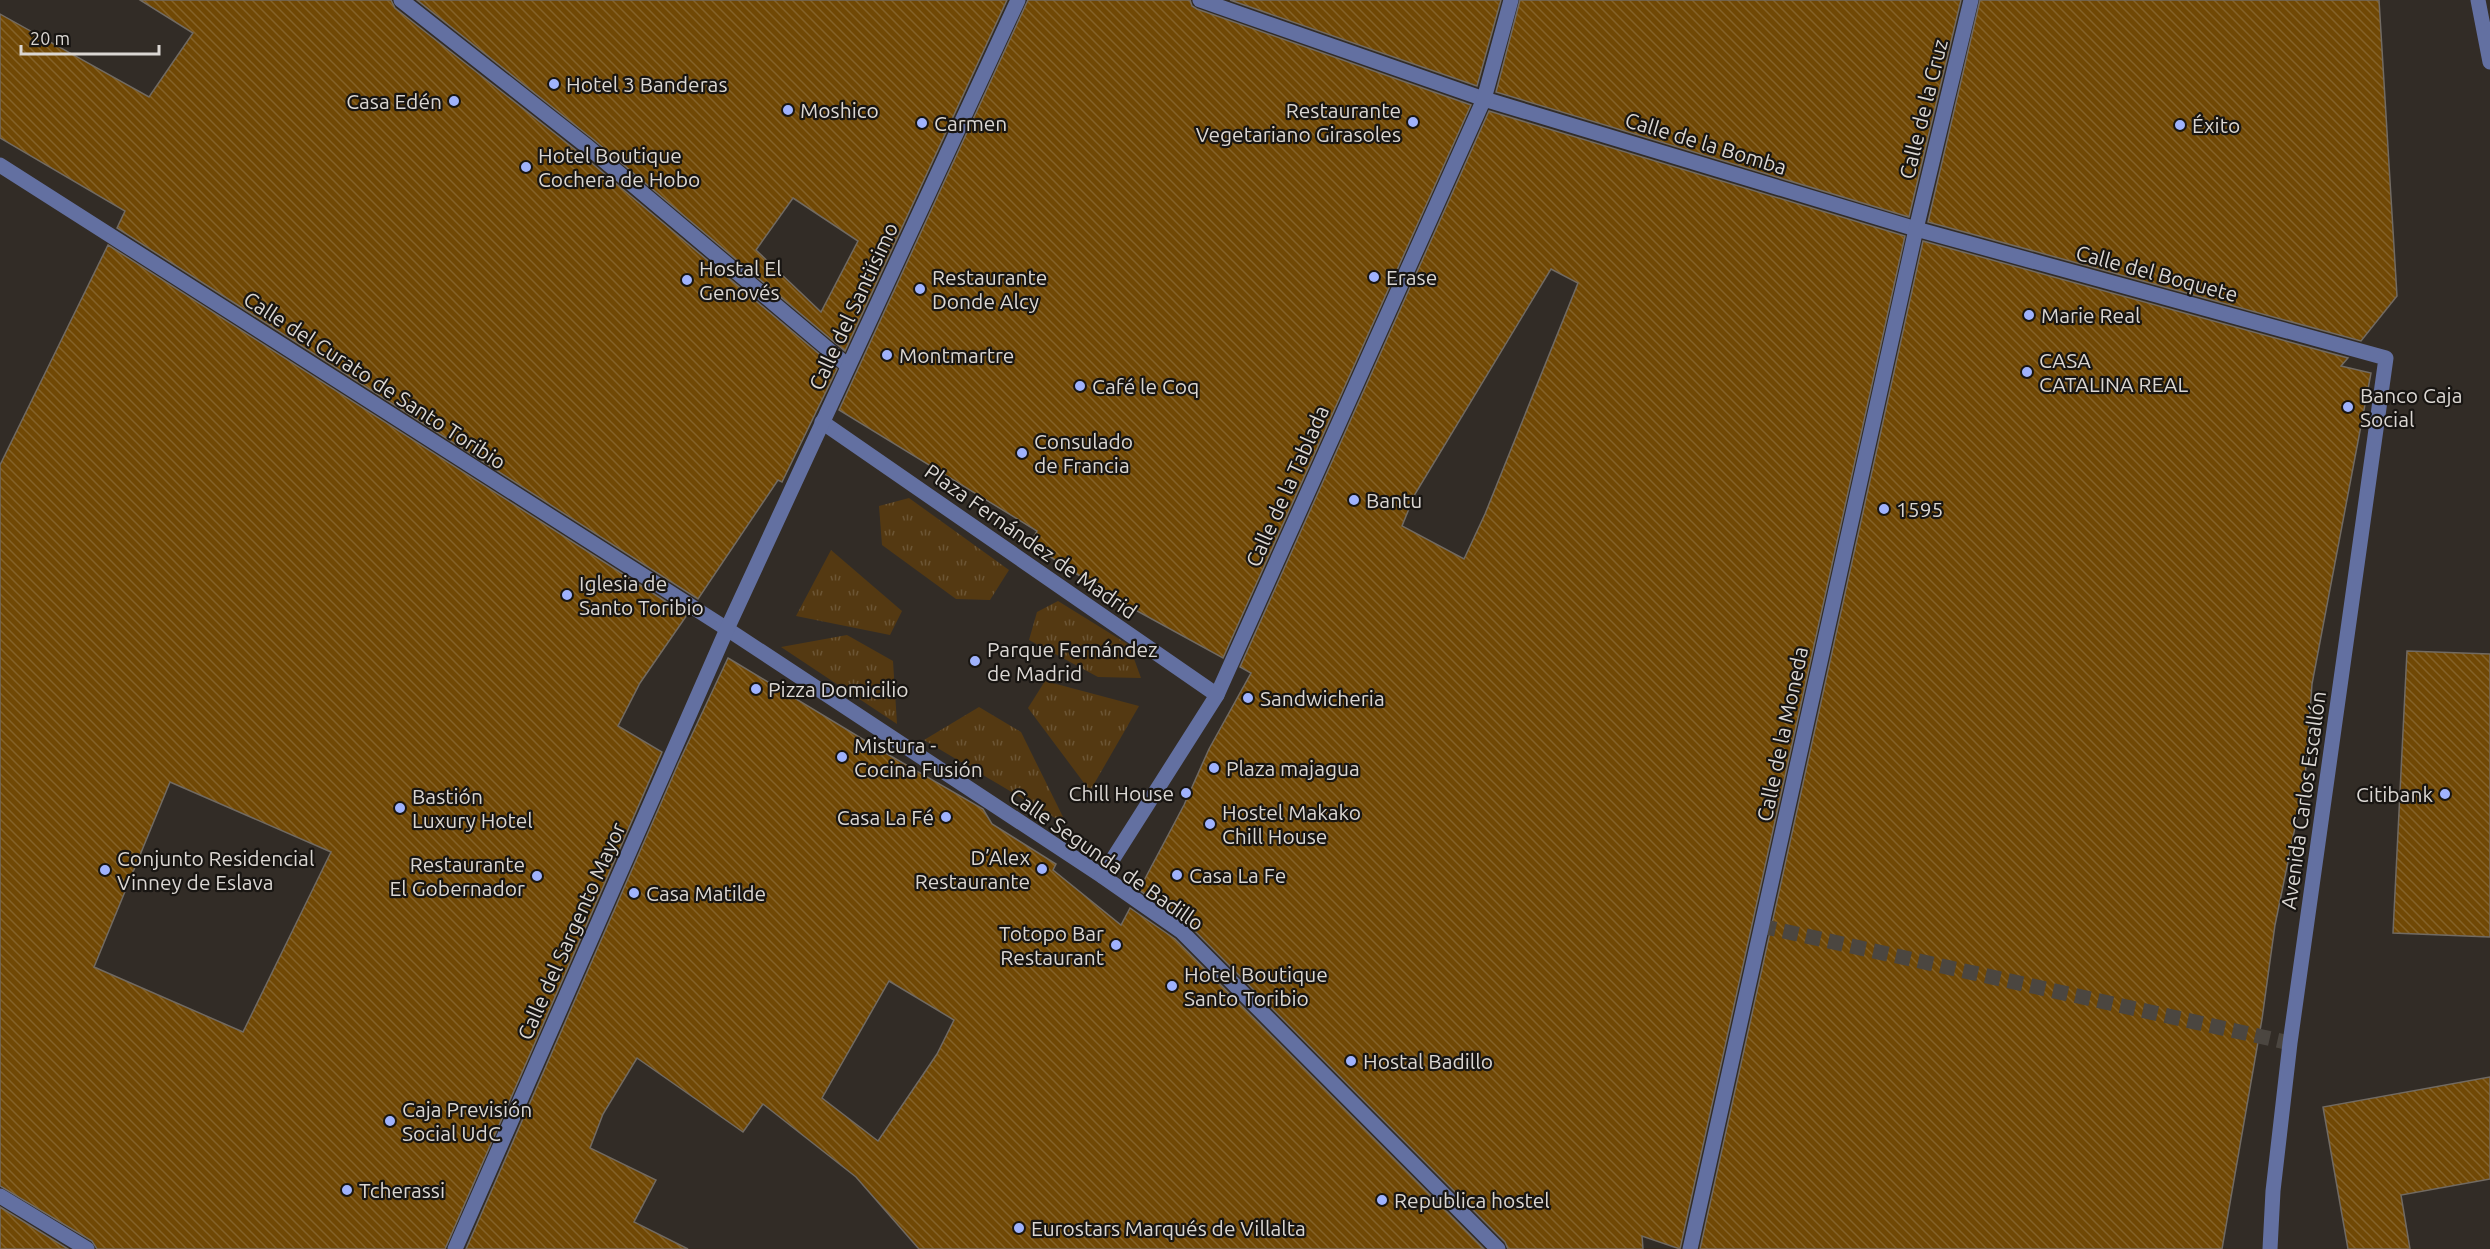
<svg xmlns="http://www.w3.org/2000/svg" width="2490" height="1249" font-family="Ubuntu,sans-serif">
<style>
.grass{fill:url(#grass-tufts)}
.building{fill:url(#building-back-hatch);stroke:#716a62;stroke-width:1.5;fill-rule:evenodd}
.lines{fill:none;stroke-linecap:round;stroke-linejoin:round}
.minor-tunnel{stroke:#4b4640;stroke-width:15;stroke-dasharray:15 8;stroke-linecap:butt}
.minor{stroke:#6370a1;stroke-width:15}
.poi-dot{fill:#a0b3fd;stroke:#181512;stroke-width:2}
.labels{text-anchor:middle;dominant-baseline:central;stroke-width:4.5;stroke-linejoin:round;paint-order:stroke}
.poi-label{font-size:21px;fill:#dbd7d3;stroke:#181512;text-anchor:start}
.street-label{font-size:21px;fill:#dbd7d3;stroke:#181512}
</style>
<defs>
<pattern id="grass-tufts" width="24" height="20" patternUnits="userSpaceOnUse" patternTransform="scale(1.5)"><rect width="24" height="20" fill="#543912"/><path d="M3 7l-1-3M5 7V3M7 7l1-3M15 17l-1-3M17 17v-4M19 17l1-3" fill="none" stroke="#6c5534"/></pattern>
<pattern id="building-back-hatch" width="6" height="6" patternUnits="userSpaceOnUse" patternTransform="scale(1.5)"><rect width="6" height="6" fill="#704805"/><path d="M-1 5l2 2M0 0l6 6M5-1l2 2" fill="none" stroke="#846229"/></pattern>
</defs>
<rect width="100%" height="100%" fill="#322c26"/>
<g class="grass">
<polygon points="909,498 1009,570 990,600 956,599 882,545 879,506"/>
<polygon points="831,550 902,611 890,635 796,616"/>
<polygon points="1058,601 1129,645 1141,678 1098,677 1029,640 1037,612"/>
<polygon points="847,635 893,661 897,724 781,647"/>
<polygon points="1045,681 1139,706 1090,791 1028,708"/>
<polygon points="979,707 1021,732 1067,825 924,740"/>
</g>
<g class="building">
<polygon points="140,0 391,0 395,8 582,155 837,369 782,482 778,480 698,599 117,228 125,211 0,138 0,14 149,97 193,33"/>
<path d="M417 0H1007L845 351 594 140ZM793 198 858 241 821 312 756 250Z"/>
<polygon points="1028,0 1190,0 1192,6 1197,9 1471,105 1223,658 1119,601 1030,544 1037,531 839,410"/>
<polygon points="1230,0 1501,0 1477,86"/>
<polygon points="1520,0 1961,0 1909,217 1496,92"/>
<polygon points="1980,0 2379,0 2397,296 2361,341 1928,222"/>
<path d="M1489 111 1905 236 1680 1249 1642 1236 1643 1249H1508L1505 1242 1188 924 1139 890 1184 805 1209 749 1251 673 1240 667ZM1551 269 1578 283 1485 514 1464 559 1402 526 1415 494Z"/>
<polygon points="1923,241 2348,358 2341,366 2371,373 2312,684 2305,779 2275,925 2262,1019 2222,1249 1700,1249"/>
<path d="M108 245 687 615 640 683 618 726 662 752 445 1249H97L92 1241 0 1186V465ZM170 782 331 852 243 1032 94 967Z"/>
<polygon points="2407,651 2490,654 2490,937 2393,933"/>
<path d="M728 658 889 755 983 809 992 824 1056 864 1053 870 1121 925 1130 908 1175 939 1484 1249H919L856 1177 763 1104 743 1132 637 1058 603 1114 590 1148 656 1180 634 1222 688 1249H466L679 762ZM889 981 954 1020 937 1054 878 1141 822 1098Z"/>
<polygon points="2490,1077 2490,1179 2401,1195 2410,1249 2348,1249 2323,1107"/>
<polygon points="0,1207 68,1249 0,1249"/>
</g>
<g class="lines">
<polyline class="minor-tunnel" points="1761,926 2290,1043"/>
<g class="minor">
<polyline points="401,0 588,147 848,366"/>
<polyline points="1200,0 1484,99 1916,229 2386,358 2290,1043 2273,1191 2270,1249"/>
<polyline points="2478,0 2490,62"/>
<polyline points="0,165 727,629 1102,876 1181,931 1498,1249"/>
<polyline points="822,422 1217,695"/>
<polyline points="1102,876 1217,695 1484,99 1511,0"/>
<polyline points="0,1196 87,1249"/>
<polyline points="455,1249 727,629 1018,0"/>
<polyline points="1690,1249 1916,229 1971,0"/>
</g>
</g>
<g class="poi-dot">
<circle cx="554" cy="84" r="6"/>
<circle cx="454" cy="101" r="6"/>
<circle cx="788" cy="110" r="6"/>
<circle cx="1413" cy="122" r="6"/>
<circle cx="922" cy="123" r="6"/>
<circle cx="2180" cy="125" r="6"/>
<circle cx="526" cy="167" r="6"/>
<circle cx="1374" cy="277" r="6"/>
<circle cx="687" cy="280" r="6"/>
<circle cx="920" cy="289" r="6"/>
<circle cx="2029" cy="315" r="6"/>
<circle cx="887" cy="355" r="6"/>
<circle cx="2027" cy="372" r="6"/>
<circle cx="1080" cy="386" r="6"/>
<circle cx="2348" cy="407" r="6"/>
<circle cx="1022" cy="453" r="6"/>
<circle cx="1354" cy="500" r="6"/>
<circle cx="1884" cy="509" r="6"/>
<circle cx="567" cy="595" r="6"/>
<circle cx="975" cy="661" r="6"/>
<circle cx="756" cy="689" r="6"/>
<circle cx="1248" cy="698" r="6"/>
<circle cx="842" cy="757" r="6"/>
<circle cx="1214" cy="768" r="6"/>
<circle cx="1186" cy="793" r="6"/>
<circle cx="2445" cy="794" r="6"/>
<circle cx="400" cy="808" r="6"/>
<circle cx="946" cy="817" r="6"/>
<circle cx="1210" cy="824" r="6"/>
<circle cx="1042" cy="869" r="6"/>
<circle cx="105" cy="870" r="6"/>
<circle cx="1177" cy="875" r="6"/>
<circle cx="537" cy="876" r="6"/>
<circle cx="634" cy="893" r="6"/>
<circle cx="1116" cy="945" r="6"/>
<circle cx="1172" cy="986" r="6"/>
<circle cx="1351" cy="1061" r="6"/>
<circle cx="390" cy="1121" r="6"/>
<circle cx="347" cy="1190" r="6"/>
<circle cx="1382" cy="1200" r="6"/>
<circle cx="1019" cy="1228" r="6"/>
</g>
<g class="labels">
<g class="poi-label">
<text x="566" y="84">Hotel 3 Banderas</text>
<text x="442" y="101" text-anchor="end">Casa Edén</text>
<text x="800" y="110">Moshico</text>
<text x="1401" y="110" text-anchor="end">Restaurante<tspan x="1401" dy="24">Vegetariano Girasoles</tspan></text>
<text x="934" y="123">Carmen</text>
<text x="2192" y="125">Éxito</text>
<text x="538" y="155">Hotel Boutique<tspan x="538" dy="24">Cochera de Hobo</tspan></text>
<text x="699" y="268">Hostal El<tspan x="699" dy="24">Genovés</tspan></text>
<text x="932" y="277">Restaurante<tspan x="932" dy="24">Donde Alcy</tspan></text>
<text x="1386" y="277">Erase</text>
<text x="2041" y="315">Marie Real</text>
<text x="899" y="355">Montmartre</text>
<text x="2039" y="360">CASA<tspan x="2039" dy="24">CATALINA REAL</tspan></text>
<text x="1092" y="386">Café le Coq</text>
<text x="2360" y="395">Banco Caja<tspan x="2360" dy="24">Social</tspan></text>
<text x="1034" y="441">Consulado<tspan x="1034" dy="24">de Francia</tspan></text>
<text x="1366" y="500">Bantu</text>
<text x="1896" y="509">1595</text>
<text x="579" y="583">Iglesia de<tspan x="579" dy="24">Santo Toribio</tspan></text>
<text x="987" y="649">Parque Fernández<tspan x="987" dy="24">de Madrid</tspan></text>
<text x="768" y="689">Pizza Domicilio</text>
<text x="1260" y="698">Sandwicheria</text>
<text x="854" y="745">Mistura -<tspan x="854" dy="24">Cocina Fusión</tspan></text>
<text x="1226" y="768">Plaza majagua</text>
<text x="1174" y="793" text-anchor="end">Chill House</text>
<text x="2433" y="794" text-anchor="end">Citibank</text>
<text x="412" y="796">Bastión<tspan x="412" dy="24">Luxury Hotel</tspan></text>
<text x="1222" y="812">Hostel Makako<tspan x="1222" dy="24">Chill House</tspan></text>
<text x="934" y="817" text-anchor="end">Casa La Fé</text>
<text x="1030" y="857" text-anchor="end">D’Alex<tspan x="1030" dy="24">Restaurante</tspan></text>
<text x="117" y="858">Conjunto Residencial<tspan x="117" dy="24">Vinney de Eslava</tspan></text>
<text x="525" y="864" text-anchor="end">Restaurante<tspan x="525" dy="24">El Gobernador</tspan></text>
<text x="1189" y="875">Casa La Fe</text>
<text x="646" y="893">Casa Matilde</text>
<text x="1104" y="933" text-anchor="end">Totopo Bar<tspan x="1104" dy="24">Restaurant</tspan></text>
<text x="1184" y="974">Hotel Boutique<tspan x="1184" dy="24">Santo Toribio</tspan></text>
<text x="1363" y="1061">Hostal Badillo</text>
<text x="402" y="1109">Caja Previsión<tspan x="402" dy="24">Social UdC</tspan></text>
<text x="359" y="1190">Tcherassi</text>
<text x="1394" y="1200">Republica hostel</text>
<text x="1031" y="1228">Eurostars Marqués de Villalta</text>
</g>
<g class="street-label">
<text transform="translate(1923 109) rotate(-76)">Calle de la Cruz</text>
<text transform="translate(1706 143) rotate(17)">Calle de la Bomba</text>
<text transform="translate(2157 273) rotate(15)">Calle del Boquete</text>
<text transform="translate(853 306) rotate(-65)">Calle del Santiísimo</text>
<text transform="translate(375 380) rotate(33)">Calle del Curato de Santo Toribio</text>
<text transform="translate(1287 486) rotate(-66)">Calle de la Tablada</text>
<text transform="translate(1031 541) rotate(35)">Plaza Fernández de Madrid</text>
<text transform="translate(1782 734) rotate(-78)">Calle de la Moneda</text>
<text transform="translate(2303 800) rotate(-82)">Avenida Carlos Escallón</text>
<text transform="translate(1107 859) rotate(35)">Calle Segunda de Badillo</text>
<text transform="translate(571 931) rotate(-66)">Calle del Sargento Mayor</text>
</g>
</g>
<path d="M21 45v9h138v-9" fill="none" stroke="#dbd7d3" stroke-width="3"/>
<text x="30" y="45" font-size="18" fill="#dbd7d3" stroke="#181512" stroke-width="4.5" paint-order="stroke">20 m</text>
</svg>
